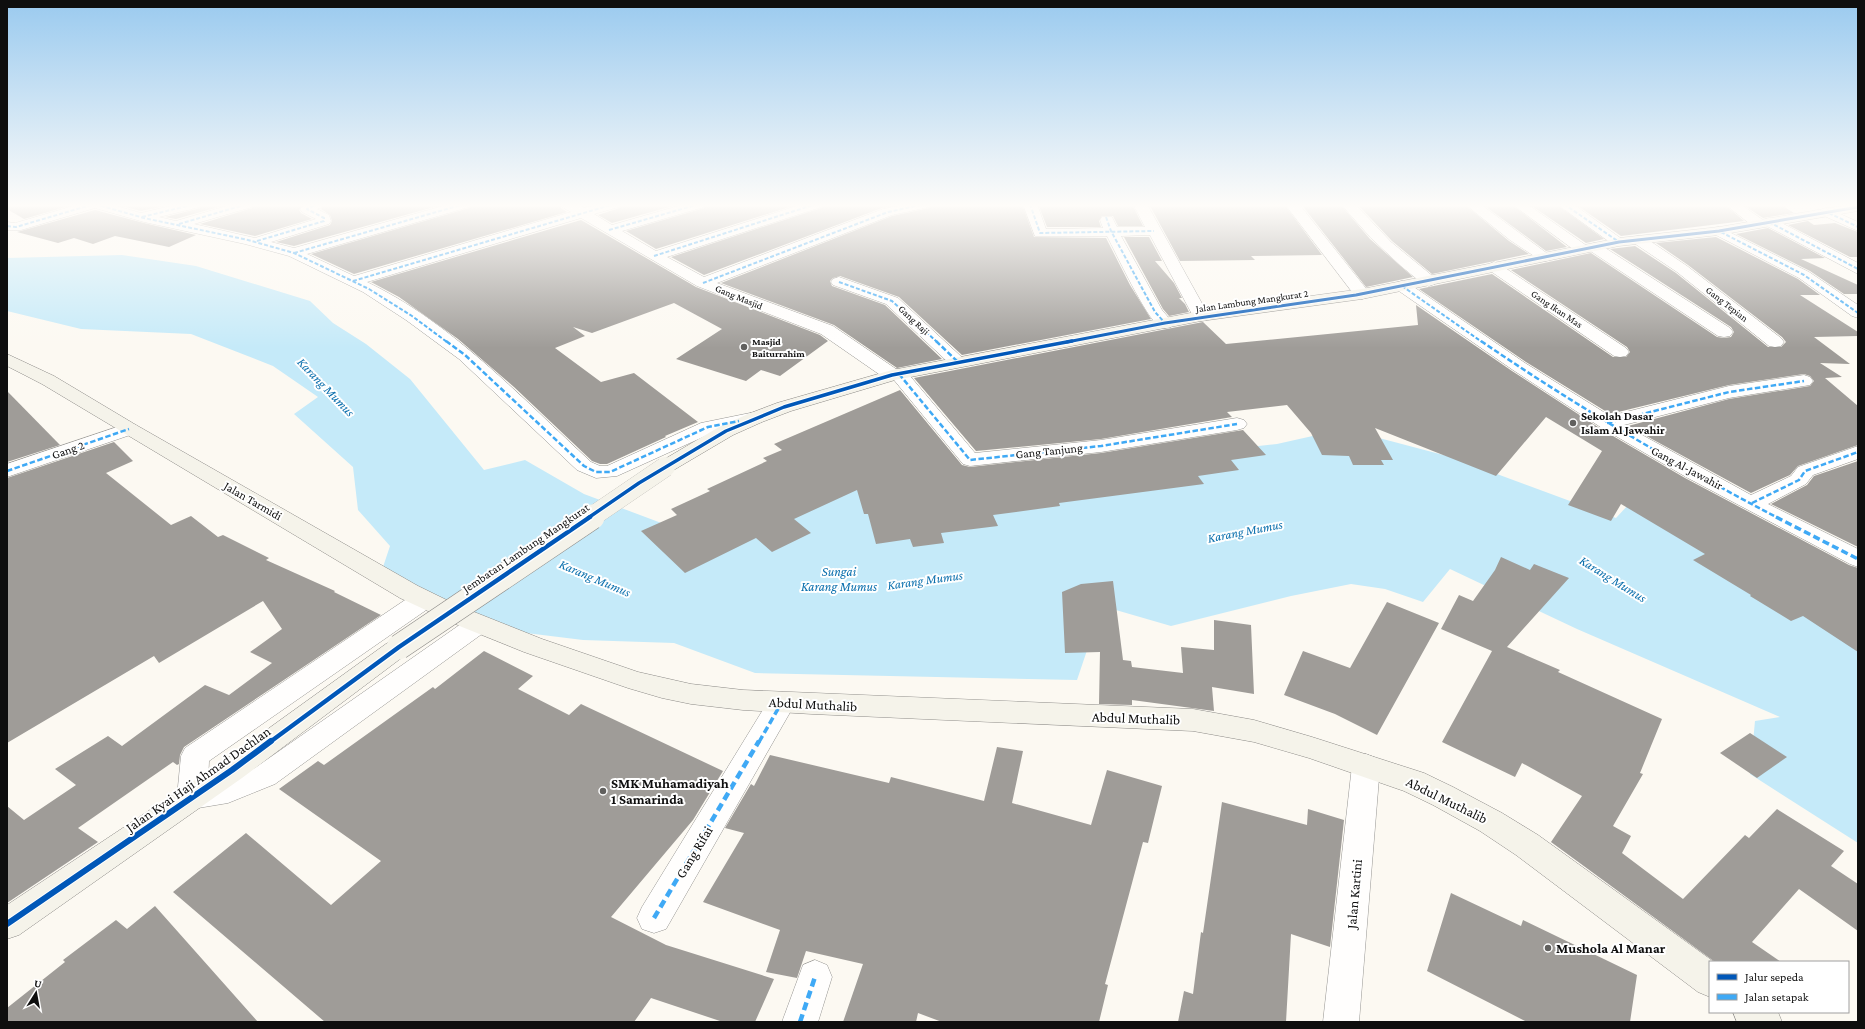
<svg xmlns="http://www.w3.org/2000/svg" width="1865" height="1029" font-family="'Crimson Pro',serif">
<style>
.water{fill:#c5eaf9}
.building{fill:#9f9c98}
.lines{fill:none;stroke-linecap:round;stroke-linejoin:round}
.street-casing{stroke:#959491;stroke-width:1}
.secondary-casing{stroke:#8c8a87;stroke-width:1}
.street{fill:#fffefd;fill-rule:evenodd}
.secondary{fill:#f5f3ea;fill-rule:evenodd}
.secondary-bridge-far1-casing{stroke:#8c8a87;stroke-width:20;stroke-linecap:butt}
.secondary-bridge-casing{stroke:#8c8a87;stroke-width:26;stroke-linecap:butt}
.secondary-bridge-far1{stroke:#f5f3ea;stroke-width:20}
.secondary-bridge{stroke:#f5f3ea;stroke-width:25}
.quiet-far3{stroke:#3fa9f5;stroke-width:2;stroke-dasharray:4 2;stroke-linecap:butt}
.quiet-far2{stroke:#3fa9f5;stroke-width:2.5;stroke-dasharray:5.5 2.5;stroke-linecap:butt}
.quiet-far1{stroke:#3fa9f5;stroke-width:3.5;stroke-dasharray:7 3.5;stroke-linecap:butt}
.quiet{stroke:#3fa9f5;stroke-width:4.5;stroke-dasharray:8 4.5;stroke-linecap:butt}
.cycleway-far3-casing{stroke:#fff;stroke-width:4.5}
.cycleway-far2-casing{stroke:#fff;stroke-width:5.5}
.cycleway-far1-casing{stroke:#fff;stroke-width:7}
.cycleway-casing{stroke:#fff;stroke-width:8}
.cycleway-far3{stroke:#0057b8;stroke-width:3}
.cycleway-far2{stroke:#0057b8;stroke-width:3.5}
.cycleway-far1{stroke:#0057b8;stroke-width:4.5}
.cycleway{stroke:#0057b8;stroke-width:6}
.poi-dot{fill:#61605e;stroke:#fff;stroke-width:1.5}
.labels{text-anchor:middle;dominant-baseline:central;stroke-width:4;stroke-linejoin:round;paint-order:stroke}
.far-street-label{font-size:10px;fill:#0e0e0e;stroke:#fff}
.far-poi-label{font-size:10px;font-weight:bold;fill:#0e0e0e;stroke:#fff;text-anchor:start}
.poi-label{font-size:12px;font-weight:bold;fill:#0e0e0e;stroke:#fff;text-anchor:start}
.street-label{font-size:12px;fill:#0e0e0e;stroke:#fff}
.water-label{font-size:13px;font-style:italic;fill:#0a6fad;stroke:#fff}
.near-street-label{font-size:14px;fill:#0e0e0e;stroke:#fff}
.near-poi-label{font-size:14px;font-weight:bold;fill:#0e0e0e;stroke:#fff;text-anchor:start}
</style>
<rect width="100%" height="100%" fill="#fcf9f2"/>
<polygon class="water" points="122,255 196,266 310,301 333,323 366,344 410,379 484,470 525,460 584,494 688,533 832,477 889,496 1222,450 1277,444 1326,433 1364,434 1451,457 1616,518 1629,504 1858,623 1858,843 1750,774 1755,721 1780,717 1577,629 1450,569 1423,602 1385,589 1351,584 1291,596 1171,626 1102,606 1077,680 755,673 674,643 583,640 518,632 487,622 382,570 390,546 358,510 353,467 294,414 318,397 273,366 191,334 81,329 7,311 7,258"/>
<g class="building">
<polygon points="7,204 76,204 24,219 7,209"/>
<polygon points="114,204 174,204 141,211"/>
<polygon points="203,204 229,204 176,219 165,217 200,208"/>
<polygon points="255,204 303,204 299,210 301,213 312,219 255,236 200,224 252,208"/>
<polygon points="325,204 445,204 294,246 276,242 330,225 332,221 330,215 321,209"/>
<polygon points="472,204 559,204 561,208 567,212 354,274 311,254 469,208"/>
<polygon points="622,204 680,204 612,223 598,215 619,208"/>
<polygon points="707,204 799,204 656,249 626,231 704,208"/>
<polygon points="824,204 901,204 882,208 704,275 671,257 821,208"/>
<polygon points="932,204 1022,204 1034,237 1106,238 1130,285 1151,319 962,355 899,297 840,276 833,278 830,281 832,286 885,305 942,359 897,368 834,325 721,283 892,216 929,208"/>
<polygon points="1038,204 1132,204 1143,226 1118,226 1113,216 1102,216 1099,221 1101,227 1047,227"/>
<polygon points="1149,204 1284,204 1322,255 1251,256 1255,260 1180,261"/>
<polygon points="1301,204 1340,204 1370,239 1413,277 1366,287"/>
<polygon points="1357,204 1464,204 1509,241 1529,254 1432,274 1392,241"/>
<polygon points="1482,204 1511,204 1567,247 1546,251"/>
<polygon points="1529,204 1556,204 1604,239 1586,243"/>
<polygon points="1575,204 1724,204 1744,221 1621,236"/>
<polygon points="1742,204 1780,204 1794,213 1763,218"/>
<polygon points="95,210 144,223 196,235 169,247 115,236 93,244 74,238 58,243 17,232"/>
<polygon points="581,220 696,287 820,335 828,341 780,376 761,370 746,381 676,359 722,329 674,303 592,333 573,327 585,336 555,348 601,382 634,373 698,422 665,436 666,437 607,464 600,464 592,461 514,387 458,339 399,297 371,282"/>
<polygon points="1808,221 1814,225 1835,223 1858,232 1858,257 1850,257 1788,225"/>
<polygon points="1768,228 1825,258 1801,259 1858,285 1858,294 1844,294 1810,271 1736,234"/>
<polygon points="1124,237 1149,237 1162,261 1155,261 1174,283 1182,298 1179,298 1185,304 1189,312 1169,316 1163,309"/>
<polygon points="1716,237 1798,279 1820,295 1800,295 1858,332 1858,336 1814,337 1850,364 1820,363 1842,377 1825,378 1858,406 1858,445 1798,466 1790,475 1751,493 1628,426 1729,399 1810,386 1814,381 1810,376 1804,374 1729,385 1610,414 1526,362 1419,289 1492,274 1613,357 1626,357 1630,352 1627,347 1511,270 1591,253 1717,337 1724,338 1731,337 1734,332 1731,327 1610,249 1635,246 1676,273 1768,347 1781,347 1786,342 1782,337 1688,265 1656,243"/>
<polygon points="1416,305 1512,371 1601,429 1685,478 1849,565 1858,568 1858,652 1803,616 1791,621 1750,596 1751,595 1693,560 1705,554 1621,504 1611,521 1568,505 1602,451 1546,417 1496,476 1375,428 1393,460 1381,460 1384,465 1353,465 1349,456 1322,455 1311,433 1287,405 1227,412 1232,417 1101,439 976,451 914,378 1203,322 1226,344 1418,325"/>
<polygon points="900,390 962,465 970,467 1101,453 1243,430 1266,455 1231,460 1239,470 1198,476 1204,484 1059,503 1060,506 993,515 998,526 941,533 944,543 913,547 910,539 876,544 868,514 864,514 857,490 794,519 811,533 772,552 756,538 685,573 641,531 677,515 671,509 710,491 707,489 767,461 763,458 782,450 774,444"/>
<polygon points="7,391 60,445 7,462"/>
<polygon points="114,442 133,461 106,473 171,525 191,516 218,537 223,535 269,558 266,560 335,591 334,592 381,615 184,747 180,755 179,764 177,765 173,762 78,828 98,842 7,903 7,806 24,820 76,785 55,769 108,736 122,746 205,685 229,695 272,663 250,652 282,629 263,601 159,663 154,656 7,743 7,478"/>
<polygon points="1858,461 1858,547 1771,504 1807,485 1814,476"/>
<polygon points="1501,557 1530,570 1534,564 1569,578 1507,647 1560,670 1558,672 1662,719 1640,773 1643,774 1613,826 1631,836 1622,853 1683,899 1745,835 1749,838 1777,809 1844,851 1831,866 1858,884 1858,931 1799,889 1752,942 1781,962 1715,962 1551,842 1582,796 1522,763 1515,777 1442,742 1492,651 1441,629 1459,595 1473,601 1495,570"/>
<polygon points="1113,581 1123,660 1131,661 1132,667 1183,673 1181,647 1214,650 1214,620 1251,625 1254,694 1212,687 1214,711 1132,700 1132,705 1099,704 1100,652 1065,653 1062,592 1081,584"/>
<polygon points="1387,602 1439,623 1377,735 1335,714 1284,695 1303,651 1350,668"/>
<polygon points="484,651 533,676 518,689 569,715 581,704 723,771 693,820 611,917 666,945 774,979 755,1022 723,1022 651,998 634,1022 325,1022 173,892 246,833 331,905 381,861 279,789 318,761 324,765 433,687 435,689"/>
<polygon points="1750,733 1787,757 1757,778 1720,753"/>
<polygon points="997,747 1023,751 1012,803 1091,825 1107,770 1162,786 1148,843 1143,842 1105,984 1108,985 1099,1022 942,1022 918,1013 916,1022 843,1022 863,964 806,951 797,978 766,972 780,930 703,902 744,833 725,828 751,784 754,786 770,755 889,783 891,777 984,801"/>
<polygon points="1222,802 1307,825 1308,809 1344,820 1330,947 1291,934 1286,1022 1178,1022 1184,991 1193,994 1201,932 1203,933"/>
<polygon points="1451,893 1521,926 1523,920 1637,975 1630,1022 1527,1022 1427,971"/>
<polygon points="155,906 258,1022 7,1022 7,1008 65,962 63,960 116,920 127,929"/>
</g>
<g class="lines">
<g class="street-casing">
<g id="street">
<path d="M80 204H109L141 213 179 204H202L200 207 159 217 176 221 233 204H254L252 207 194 224 255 238 316 219 302 212 300 209 305 204H324L322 207 317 209 329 215 331 221 329 224 271 242 294 248 450 204H471L469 207 307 254 354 276 571 212 562 207 560 204H576L584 208 600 204H621L619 207 594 214 612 225 685 204H706L704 207 622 231 656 251 803 204H823L821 207 667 257 704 277 883 209 907 204H931L929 207 892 215 717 283 833 326 896 369 905 370 975 453 1101 440 1237 418 1244 420 1247 424 1244 428 1237 430 1101 452 970 466 963 464 894 380 886 379 821 334 697 286 581 218 367 282C450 321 524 400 591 462L600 466H607L701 423 755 412 762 414 765 418 762 422 714 432 617 476 596 478 577 470 459 359 406 320 363 292 289 256 245 244 144 222 95 208 21 230H7V222L15 223Z"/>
<path d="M1023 204H1037L1046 229 1103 228 1100 220 1102 217H1112L1117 227H1145L1133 204H1147L1209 316 1207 320 1201 321 1195 320 1150 235 1121 236 1162 310 1173 323 1171 327C1167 328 1163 329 1159 326 1146 318 1116 253 1107 236H1035Z"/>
<polygon points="1285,204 1299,204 1368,291 1370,294 1368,297 1362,299 1356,297"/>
<polygon points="1341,204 1355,204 1391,242 1435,278 1437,281 1435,284 1429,286 1423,284 1401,266 1371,238"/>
<polygon points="1465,204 1480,204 1552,257 1550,260 1545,261 1540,260 1510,240"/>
<polygon points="1512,204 1527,204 1587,246 1594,243 1599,244 1730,328 1733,332 1730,336 1724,337 1718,336 1589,250 1582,253 1577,252"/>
<polygon points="1557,204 1573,204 1626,242 1624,245 1614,245"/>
<polygon points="1725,204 1740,204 1763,220 1769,218 1774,219 1858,263 1858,274 1765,225 1759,228 1754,227"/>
<polygon points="1827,208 1858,222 1858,231 1822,215 1820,212 1822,209"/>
<polygon points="1719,227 1809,272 1858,305 1858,318 1852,316 1799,278 1714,234 1712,231 1714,228"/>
<polygon points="1639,236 1644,237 1687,266 1781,338 1784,342 1781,346 1775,347 1769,346 1677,272 1634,243 1632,240 1634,237"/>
<polygon points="1494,262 1499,264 1626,348 1629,352 1626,356 1620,357 1614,356 1489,270 1486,267 1489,264"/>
<polygon points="839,277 898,298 967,362 964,366 958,367 952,366 886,304 833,285 831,282 833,279"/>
<polygon points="1402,281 1408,283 1525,363 1610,416 1729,386 1804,375 1810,377 1813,381 1810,385 1729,398 1624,425 1751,495 1791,476 1798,467 1858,446 1858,459 1813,475 1806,484 1768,504 1858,549 1858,567 1850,564 1686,477 1602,428 1513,370 1396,289 1394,286 1396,283"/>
<polygon points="129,423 136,425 139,429 136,433 7,477 7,464"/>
<polygon points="423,592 432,594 435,600 432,606 209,761 208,782 226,779 255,768 468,619 477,616 486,619 490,625 486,631 275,784 228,803 192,809 181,806 177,797 181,756 185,748 414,594"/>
<polygon points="782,692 792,695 796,702 666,929 654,933 642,929 637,918 642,907 772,695"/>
<polygon points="1366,754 1376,758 1380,766 1359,1022 1323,1022 1352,766 1356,758"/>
<polygon points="815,960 827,965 832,977 818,1022 782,1022 803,965"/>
</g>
</g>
<g class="secondary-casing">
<g id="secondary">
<polygon points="1853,204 1858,204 1858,211 1719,235 1619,246 1362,299 1201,321 895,380 791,411 762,422 733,435 672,471 665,473 658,471 655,467 658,463 719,427 748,414 777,403 892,370 1201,311 1362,289 1619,238 1719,227"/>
<polygon points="7,354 54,376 136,425 418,586 459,606 542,639 638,672 691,684 743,690 1193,709 1254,720 1312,737 1424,773 1453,787 1502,813 1538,835 1714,962 1710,962 1710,997 1698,992 1516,855 1480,831 1433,805 1404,791 1309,758 1254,742 1193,731 812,714 743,710 691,704 662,698 628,688 524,652 462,627 400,598 42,384 7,366"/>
<polygon points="399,638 408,641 412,647 408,653 242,778 19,935 7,939 7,905 222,762 390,641"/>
<polygon points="1733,1012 1778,1012 1782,1022 1737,1022"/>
</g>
</g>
<use href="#street" class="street"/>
<use href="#secondary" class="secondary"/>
<g class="secondary-bridge-far1-casing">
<polyline id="secondary-bridge-far1" points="590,518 665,467"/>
</g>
<g class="secondary-bridge-casing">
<polyline id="secondary-bridge" points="399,647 592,517"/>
</g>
<use href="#secondary-bridge-far1" class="secondary-bridge-far1"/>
<use href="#secondary-bridge" class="secondary-bridge"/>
<g class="quiet-far3">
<polyline points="95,204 144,218 248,240 294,253 369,289 412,316 447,342"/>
<polyline points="1030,204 1040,233 1154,231"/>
<polyline points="1564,204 1619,242"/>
<polyline points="1829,213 1858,227"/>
<polyline points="142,217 195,204"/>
<polyline points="1106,217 1111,231 1155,312 1165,323"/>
<polyline points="1769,222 1858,269"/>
<polyline points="179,224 247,204"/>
<polyline points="7,226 16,227 94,204"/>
<polyline points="609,230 699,204"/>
<polyline points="1721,232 1804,275 1858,313"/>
<polyline points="257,241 324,221 324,218 307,209 317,204"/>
<polyline points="294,253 464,204"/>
<polyline points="654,256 816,204"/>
<polyline points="353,281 614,204"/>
<polyline points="839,282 892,301 937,342"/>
<polyline points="703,283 888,212 924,204"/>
<polyline points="1402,286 1482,342"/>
</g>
<g class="quiet-far2">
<polyline points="446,341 465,355 584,466 596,472 610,472 708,427 739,421"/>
<polyline points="936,341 958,362"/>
<path d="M1481 341C1576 406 1675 464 1778 518"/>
<polyline points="899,374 970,460 1101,446 1237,424"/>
<polyline points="1607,423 1729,392 1804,381"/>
<polyline points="7,471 129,429"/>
<polyline points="1752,503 1799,480 1805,471 1858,452"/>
</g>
<g class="quiet-far1">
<polyline points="1776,517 1858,559"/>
<polyline points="759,742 782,702"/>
</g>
<g class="quiet">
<polyline points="654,918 759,741"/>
<polyline points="800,1022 815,977"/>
</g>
<g class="cycleway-far3-casing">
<polyline id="cycleway-far3" points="1067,342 1165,323 1356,295 1619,242 1719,231 1858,207"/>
</g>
<g class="cycleway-far2-casing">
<polyline id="cycleway-far2" points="588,518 639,483 726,431 784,407 892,375 1072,341"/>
</g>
<g class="cycleway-far1-casing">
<polyline id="cycleway-far1" points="270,742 399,647 590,517"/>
</g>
<g class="cycleway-casing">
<polyline id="cycleway" points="7,924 232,770 271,741"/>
</g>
<use href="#cycleway-far3" class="cycleway-far3"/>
<use href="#cycleway-far2" class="cycleway-far2"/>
<use href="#cycleway-far1" class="cycleway-far1"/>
<use href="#cycleway" class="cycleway"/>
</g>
<linearGradient id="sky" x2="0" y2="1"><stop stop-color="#9acaef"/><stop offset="0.59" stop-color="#fefcf9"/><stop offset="1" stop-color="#fefcf9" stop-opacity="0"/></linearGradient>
<rect width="1865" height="348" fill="url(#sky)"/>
<g class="poi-dot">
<circle cx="744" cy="347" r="4"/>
<circle cx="1573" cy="423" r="4"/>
<circle cx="603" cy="791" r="4"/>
<circle cx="1548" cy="948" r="4"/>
</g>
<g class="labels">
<g class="far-street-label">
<text transform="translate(739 297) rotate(22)">Gang Masjid</text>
<text transform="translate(1252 301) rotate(-8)">Jalan Lambung Mangkurat 2</text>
<text transform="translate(1727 304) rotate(38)">Gang Tepian</text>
<text transform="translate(1557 309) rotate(34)">Gang Ikan Mas</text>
<text transform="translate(914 320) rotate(43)">Gang Raji</text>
</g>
<g class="far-poi-label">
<text x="752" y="341">Masjid<tspan x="752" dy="12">Baiturrahim</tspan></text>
</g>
<g class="poi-label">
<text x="1581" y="416">Sekolah Dasar<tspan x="1581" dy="14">Islam Al Jawahir</tspan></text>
</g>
<g class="street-label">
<text transform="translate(68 450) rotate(-19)">Gang 2</text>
<text transform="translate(1049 451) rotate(-6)">Gang Tanjung</text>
<text transform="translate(1687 468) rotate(28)">Gang Al-Jawahir</text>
<text transform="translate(253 501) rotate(30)">Jalan Tarmidi</text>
<text transform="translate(526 548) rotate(-34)">Jembatan Lambung Mangkurat</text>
</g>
<g class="water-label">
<text transform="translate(326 387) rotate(46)">Karang Mumus</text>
<text transform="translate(1245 531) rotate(-11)">Karang Mumus</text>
<text x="839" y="571">Sungai<tspan x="839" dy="15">Karang Mumus</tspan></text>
<text transform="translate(595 578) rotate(23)">Karang Mumus</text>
<text transform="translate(1613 579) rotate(32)">Karang Mumus</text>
<text transform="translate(925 580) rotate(-8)">Karang Mumus</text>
</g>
<g class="near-street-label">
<text transform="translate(813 704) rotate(3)">Abdul Muthalib</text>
<text transform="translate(1136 718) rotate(2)">Abdul Muthalib</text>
<text transform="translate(198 779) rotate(-35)">Jalan Kyai Haji Ahmad Dachlan</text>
<text transform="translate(1447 800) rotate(26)">Abdul Muthalib</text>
<text transform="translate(694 852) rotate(-59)">Gang Rifai</text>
<text transform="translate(1354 894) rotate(-85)">Jalan Kartini</text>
</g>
<g class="near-poi-label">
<text x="611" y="783">SMK Muhamadiyah<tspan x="611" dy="16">1 Samarinda</tspan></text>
<text x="1556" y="948">Mushola Al Manar</text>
</g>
</g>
<rect width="1865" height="1029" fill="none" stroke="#0e0e0e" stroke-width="16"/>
<rect x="1709" y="961" width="140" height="52" fill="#ffffff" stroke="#9f9f9f"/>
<rect x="1717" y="974" width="20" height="6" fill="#0057b8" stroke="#9f9f9f"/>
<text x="1745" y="981" font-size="12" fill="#0e0e0e">Jalur sepeda</text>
<rect x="1717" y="994" width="20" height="6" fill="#3fa9f5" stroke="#9f9f9f"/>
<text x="1745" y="1001" font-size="12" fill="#0e0e0e">Jalan setapak</text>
<g transform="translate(36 993) rotate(11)" stroke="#ffffff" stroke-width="3" paint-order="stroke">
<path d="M0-3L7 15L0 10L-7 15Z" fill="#0e0e0e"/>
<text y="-6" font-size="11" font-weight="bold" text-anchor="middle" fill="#0e0e0e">U</text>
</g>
</svg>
